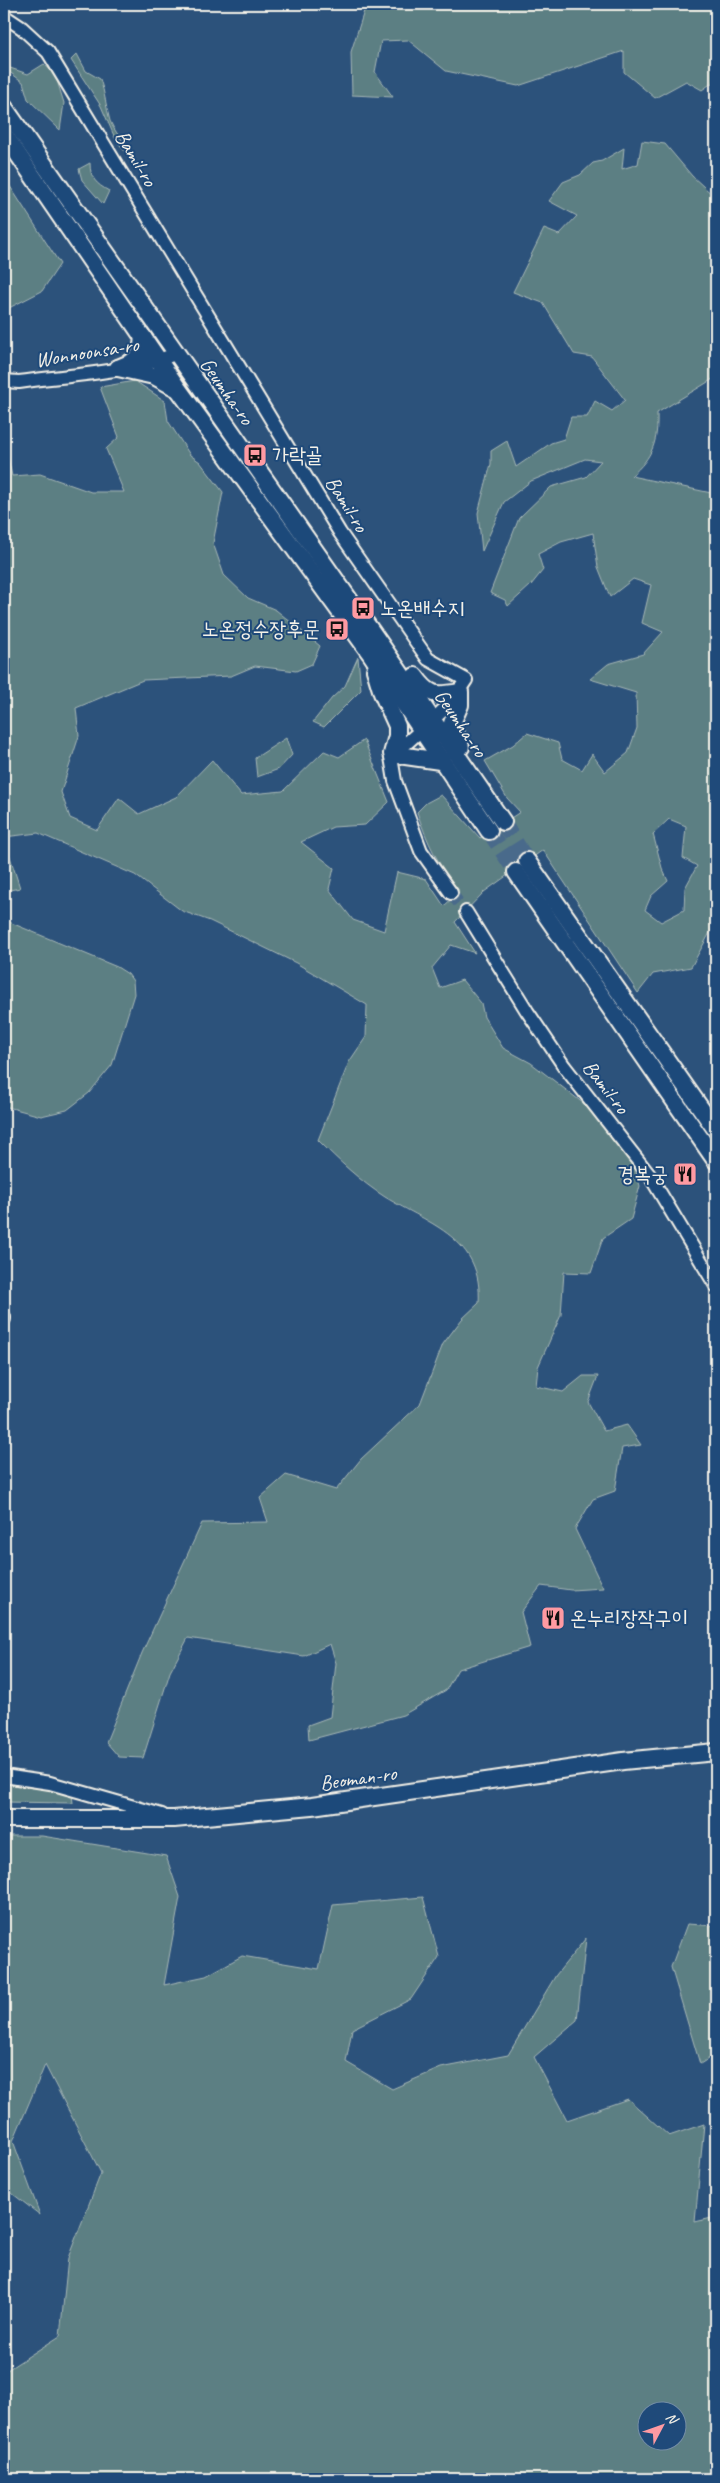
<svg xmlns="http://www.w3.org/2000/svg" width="720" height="2483" font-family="Caveat,'Poor Story',sans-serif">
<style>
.green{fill:#5c7f83;stroke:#a8b8b6;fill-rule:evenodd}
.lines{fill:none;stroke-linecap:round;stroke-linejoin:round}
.minor-tunnel{stroke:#4a6a8b;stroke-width:12;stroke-dasharray:12 6;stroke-linecap:butt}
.major-tunnel{stroke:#4a6a8b;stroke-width:16;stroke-dasharray:16 8;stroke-linecap:butt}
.minor-casing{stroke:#f4f1e8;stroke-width:16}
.major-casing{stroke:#f4f1e8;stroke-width:20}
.minor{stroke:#1f4a7a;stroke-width:12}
.major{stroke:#1f4a7a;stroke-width:16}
.labels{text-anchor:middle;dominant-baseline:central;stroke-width:4;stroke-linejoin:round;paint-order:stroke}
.street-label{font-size:21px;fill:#f4f1e8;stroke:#1f4a7a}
.poi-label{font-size:21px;fill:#f4f1e8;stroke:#1f4a7a;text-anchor:start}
</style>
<rect width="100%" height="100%" fill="#2c527b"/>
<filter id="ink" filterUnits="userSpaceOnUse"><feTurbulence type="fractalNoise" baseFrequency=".02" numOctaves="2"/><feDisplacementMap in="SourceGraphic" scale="10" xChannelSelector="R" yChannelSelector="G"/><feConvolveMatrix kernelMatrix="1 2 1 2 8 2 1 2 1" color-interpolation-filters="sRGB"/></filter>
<g filter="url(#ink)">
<g class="green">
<polygon points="378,4 716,4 716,80 702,90 686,81 655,98 624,72 624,51 518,86 446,71 408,40 381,41 375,72 393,97 352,95 351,52 365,8"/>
<path d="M77 54 86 71 100 79C105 93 106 107 110 121 117 138 134 149 137 168L115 138 101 106 71 60Z"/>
<polygon points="44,64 55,74 64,103 60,130 28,99 23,82 4,68 4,66 28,74"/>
<path d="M642 141 665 144 692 176 716 198V374L713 379 657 413C658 441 653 457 631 476L716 494V915L712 929 691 967 653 974 638 993 543 850 484 892 455 922 475 953 451 945 432 968 440 988 462 980 481 1003 484 1017 503 1048 531 1063 592 1110 633 1162 640 1186 631 1219 603 1238 591 1273 564 1272 561 1315 538 1367 536 1386 563 1392 583 1376H598L588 1402 604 1431 627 1425 641 1445 622 1448 615 1491 593 1499 575 1529 603 1588 571 1590 541 1586 521 1612 530 1647 458 1669 446 1690 403 1715 309 1740 308 1725 330 1717 336 1663 330 1644 304 1656 188 1638 170 1672 143 1758 119 1757 106 1742 142 1653 202 1523 268 1522 260 1498 286 1475 336 1490 361 1459 420 1404 443 1344 462 1319 479 1303C483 1238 431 1225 385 1197 360 1181 339 1161 318 1140L349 1062 366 1037 367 1005 296 963 210 921 182 911 135 875 38 833 4 837V440L12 476 40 474 91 492H124L106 449 119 437 100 387 135 381 165 401 168 421 190 455 200 462 223 492 213 543 224 575 248 598 276 610 320 646 312 664 296 671 255 666 231 676 143 680 76 708 79 736 61 792 70 818 97 830 119 798 139 814 176 797 212 760 241 795 283 791 324 751 339 757 364 740 389 802 365 825 333 827 301 842 334 868 329 889 353 920 384 931 397 872 426 879 444 906 458 893V889C438 865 427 842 417 812L426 803 441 795 480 838 520 812 507 798 485 761 513 745 527 733 558 743 562 759 582 770 592 754 605 772 628 753 637 728 636 693 590 679 608 664 643 654 663 632 642 623 651 585 633 579 610 597 598 567 593 533 561 542 538 554 543 570 531 585 508 606 505 600 490 593 519 518 551 487 586 477 601 461 585 459 531 481 504 502 482 551 478 513 491 464V451L507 441 516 467 551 443 564 439 571 417H587L595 401 612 411 625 400 592 357 574 354 543 303 513 292 544 229 559 235 577 216 549 201 563 182 580 175 593 163 602 161 624 148 622 169 638 164ZM669 819 686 826 683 858 697 866 685 888 684 910 661 922 645 910 651 896 668 881 662 868 653 834Z"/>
<path d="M90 163C90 178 96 184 109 191L103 204 82 180 79 169Z"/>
<polygon points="4,177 60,264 42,291 7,309 4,313"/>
<polygon points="358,657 361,690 324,727 313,722 332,698 345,686"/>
<polygon points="286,738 292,755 279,769 257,777 255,758"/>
<polygon points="4,838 20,888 4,891"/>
<polygon points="9,922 117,967 128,974 133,981 134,994 112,1065 89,1093 67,1110 41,1116 4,1106 4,924"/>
<polygon points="4,1781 72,1795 73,1803 4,1802"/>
<path d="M4 1836H42L166 1856 180 1897 164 1985 206 1976 242 1956 319 1969 333 1905 423 1897 439 1957 411 1999 352 2029 346 2062 392 2089 441 2068 508 2055 556 1975 586 1938 577 2020 534 2057 567 2120 628 2099 669 2136 704 2124 695 2222 716 2217V2479H4V2372L60 2336 68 2258 101 2173 45 2065 13 2141 40 2215 4 2187ZM648 2410H678V2440H648Z"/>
<polygon points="687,1924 716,1926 716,2054 700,2064 671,1967"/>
</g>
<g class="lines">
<polyline class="minor-tunnel" points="451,893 466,912"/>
<g class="major-tunnel">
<polyline points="503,822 527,861"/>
<polyline points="489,831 516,872"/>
</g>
<g class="minor-casing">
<g id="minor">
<polyline points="4,16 22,28 48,52 340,533 428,659 466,680 449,705 391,757 395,781 421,851 451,893"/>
<path d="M4 381 19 382C69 375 129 373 175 354"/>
<polyline points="466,912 527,1011 564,1066 650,1176 716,1286"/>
<polyline points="4,1319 4,1317"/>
<polyline points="4,1776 50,1783 162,1815"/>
</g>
</g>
<g class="major-casing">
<g id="major">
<polyline points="4,107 379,642 503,822"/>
<polyline points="4,134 179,390 370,653 489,831"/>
<polyline points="118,368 154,376 176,388"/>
<polyline points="118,368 132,362 141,354 143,337"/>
<polyline points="375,670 382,693 397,726 397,736 392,754 440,761"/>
<path d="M415 676C430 697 436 696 460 692V705L452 723 461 747"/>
<polyline points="527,861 716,1130"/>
<polyline points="516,872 716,1161"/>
<polyline points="4,1819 174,1819 312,1806 623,1761 716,1752"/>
</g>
</g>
<use href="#minor" class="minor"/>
<use href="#major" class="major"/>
</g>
</g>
<defs>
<g id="bus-square" transform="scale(1.25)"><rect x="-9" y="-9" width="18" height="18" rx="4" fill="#ff9aa2" stroke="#1f4a7a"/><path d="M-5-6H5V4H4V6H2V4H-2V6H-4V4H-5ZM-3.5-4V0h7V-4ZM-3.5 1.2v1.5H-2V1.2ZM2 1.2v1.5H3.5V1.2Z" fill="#111"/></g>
<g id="restaurant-square" transform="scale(1.25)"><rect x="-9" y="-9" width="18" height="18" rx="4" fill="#ff9aa2" stroke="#1f4a7a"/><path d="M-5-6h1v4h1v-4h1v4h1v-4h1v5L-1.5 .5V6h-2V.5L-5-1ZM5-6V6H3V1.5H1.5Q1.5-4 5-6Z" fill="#111"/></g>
</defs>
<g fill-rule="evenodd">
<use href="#bus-square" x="255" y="455"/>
<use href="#bus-square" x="363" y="608"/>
<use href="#bus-square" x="337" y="629"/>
<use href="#restaurant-square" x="685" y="1174"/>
<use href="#restaurant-square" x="553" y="1618"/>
</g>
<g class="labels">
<g class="street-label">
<text transform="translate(136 158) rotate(59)">Bamil-ro</text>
<text transform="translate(87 352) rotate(-9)">Wonnoonsa-ro</text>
<text transform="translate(227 391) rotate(55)">Geumha-ro</text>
<text transform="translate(347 504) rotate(58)">Bamil-ro</text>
<text transform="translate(461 723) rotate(56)">Geumha-ro</text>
<text transform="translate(606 1087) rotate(52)">Bamil-ro</text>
<text transform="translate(358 1778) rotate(-8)">Beoman-ro</text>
</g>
<g class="poi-label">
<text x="272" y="455">가락골</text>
<text x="380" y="608">노온배수지</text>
<text x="320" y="629" text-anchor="end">노온정수장후문</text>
<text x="668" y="1174" text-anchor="end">경복궁</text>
<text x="570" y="1618">온누리장작구이</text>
</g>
</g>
<rect width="720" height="2483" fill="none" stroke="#1f4a7a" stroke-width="20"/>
<rect x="10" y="10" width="700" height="2463" fill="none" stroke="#f4f1e8" stroke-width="2" filter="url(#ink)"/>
<g transform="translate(662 2426) rotate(49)"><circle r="24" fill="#1f4a7a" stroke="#748da6"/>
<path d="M0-4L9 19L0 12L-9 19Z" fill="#ff9aa2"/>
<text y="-8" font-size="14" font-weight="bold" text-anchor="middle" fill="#f4f1e8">N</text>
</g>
</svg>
